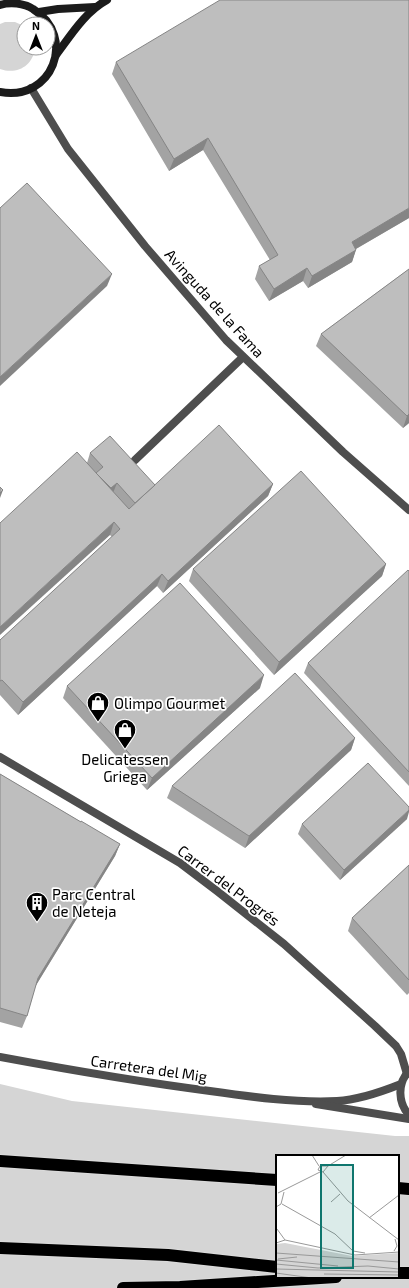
<svg xmlns="http://www.w3.org/2000/svg" width="409" height="1288" font-family="'Exo 2',sans-serif">
<style>
.green{fill:#d5d5d5;fill-rule:evenodd}
.lines{fill:none;stroke-linecap:round;stroke-linejoin:round}
.motorway-casing{stroke:#dbdbdb;stroke-width:14}
.service{stroke:#4e4e4e;stroke-width:8}
.minor{stroke:#4e4e4e;stroke-width:8}
.tertiary{stroke:#4e4e4e;stroke-width:8}
.secondary{stroke:#1b1b1b;stroke-width:8}
.motorway{stroke:#000;stroke-width:12}
.wall{fill:#a3a3a3}
.shaded-wall{fill:#858585}
.building{fill:#bebebe;stroke:#858585}
.labels{text-anchor:middle;dominant-baseline:central;stroke-width:3.5;stroke-linejoin:round;paint-order:stroke}
.street-label{font-size:15px;fill:#000;stroke:#fff}
.poi-label{font-size:15px;fill:#000;stroke:#fff;text-anchor:start}
.inset-road{fill:none;stroke:#999;stroke-width:1}
.view{fill:#0f766e;fill-opacity:0.15;stroke:#0f766e;stroke-width:2}
.inset-edge{fill:none;stroke:#000;stroke-width:2}
</style>
<rect width="100%" height="100%" fill="#fff"/>
<g class="green">
<path d="M5 22H15L24 26V48H35C33 66 17 75 0 69V24Z"/>
<path d="M0 1084 72 1101 395 1136H409V1288H0ZM277 1156H398V1277H277Z"/>
</g>
<g class="lines">
<g class="motorway-casing">
<g id="motorway">
<polyline points="0,1161 277,1180"/>
<polyline points="398,1188 409,1189"/>
<polyline points="0,1248 168,1255 277,1267"/>
<polyline points="398,1273 409,1273"/>
<polyline points="123,1288 180,1287 336,1277"/>
</g>
</g>
<polyline class="service" points="135,460 243,357"/>
<g class="minor">
<polyline points="31,88 68,149 145,246 226,340 343,452 409,510"/>
<polyline points="0,757 180,863 217,891 284,944 375,1026 396,1046 401,1054 407,1074"/>
</g>
<g class="tertiary">
<path d="M0 1057C70 1070 140 1082 210 1091 252 1097 295 1103 337 1101 359 1100 381 1092 401 1084"/>
<path d="M409 1071C397 1083 398 1103 409 1115"/>
<polyline points="316,1104 409,1119"/>
</g>
<g class="secondary">
<path d="M0 5C10 2 24 3 33 9 78 37 52 102 0 92"/>
<polyline points="39,12 58,9 95,7"/>
<path d="M56 55C71 35 85 12 107 0"/>
</g>
<use href="#motorway" class="motorway"/>
</g>
<g class="wall">
<polygon points="116,62 409,218 356,249 352,262 308,288 303,281 269,301 255,279 259,266 270,260 203,150 169,171 112,74"/>
<polygon points="409,269 409,423 403,428 316,346 321,334"/>
<polygon points="90,453 155,485 273,484 268,496 163,593 157,586 18,715 0,695 0,640 112,537 110,535 87,463"/>
<polygon points="386,564 382,576 274,675 189,581 193,569"/>
<polygon points="409,571 409,786 304,673 308,663"/>
<polygon points="67,686 260,688 147,790 63,698"/>
<polygon points="355,738 351,750 245,848 167,798 172,786"/>
<polygon points="0,774 81,822 120,844 115,856 35,987 27,1016 22,1028 0,1022"/>
<polygon points="407,819 340,880 298,834 302,824"/>
<polygon points="409,865 409,993 407,995 348,931 352,918"/>
</g>
<g class="shaded-wall">
<polygon points="208,138 203,150 169,171 174,159"/>
<polygon points="409,208 409,218 347,254 352,242"/>
<polygon points="356,250 352,262 308,288 312,276"/>
<polygon points="307,268 303,281 269,301 274,289"/>
<polygon points="112,274 107,286 0,386 0,377"/>
<polygon points="409,414 409,423 403,428 407,416"/>
<polygon points="117,483 113,493 109,490"/>
<polygon points="273,484 268,496 163,593 168,581"/>
<polygon points="3,490 0,498 0,493"/>
<polygon points="114,522 110,535 0,635 0,627"/>
<polygon points="386,564 382,576 274,675 279,662"/>
<polygon points="162,574 157,586 18,715 23,702"/>
<polygon points="264,675 260,688 147,790 152,778"/>
<polygon points="355,738 351,750 245,848 249,836"/>
<polygon points="409,810 409,812 407,819 340,880 344,870"/>
<polygon points="120,844 115,856 33,990 38,978"/>
</g>
<g class="building">
<polygon points="220,0 409,0 409,208 352,242 356,250 312,276 307,268 274,289 259,266 278,255 208,138 174,159 116,62"/>
<polygon points="27,183 112,274 0,377 0,208"/>
<polygon points="409,269 409,414 407,416 321,334"/>
<polygon points="219,425 273,484 168,581 162,574 23,702 2,680 0,681 0,640 120,529 114,522 0,627 0,523 77,452 129,509"/>
<polygon points="110,436 155,485 135,503 117,483 111,488 96,473 103,467 90,453"/>
<polygon points="301,471 386,564 279,662 193,569"/>
<polygon points="0,487 3,490 0,493"/>
<polygon points="408,570 409,571 409,772 308,663"/>
<polygon points="180,583 264,675 152,778 67,686"/>
<polygon points="295,673 355,738 249,836 172,786"/>
<polygon points="368,763 409,807 409,810 344,870 302,824"/>
<polygon points="0,774 81,822 81,821 120,844 38,978 27,1016 0,1008"/>
<polygon points="409,865 409,980 352,918"/>
</g>
<defs>
<g id="shop-pin" transform="scale(1.15)"><path d="M0 17L-7.5 6A9.5 9.5 0 1 1 7.5 6Z" fill="#000" stroke="#fff"/><path d="M-5-2.5h2.3a2.7 3.5 0 0 1 5.4 0H5L5.5 6h-11ZM-1.5-2.5h3a1.5 2.3 0 0 0-3 0Z" fill="#fff"/></g>
<g id="building-pin" transform="scale(1.15)"><path d="M0 17L-7.5 6A9.5 9.5 0 1 1 7.5 6Z" fill="#000" stroke="#fff"/><path d="M-4-6H4V6H1V3H-1V6H-4ZM-2.5-4.3h1.7v1.8h-1.7ZM.8-4.3h1.7v1.8H.8ZM-2.5-1h1.7V.8h-1.7ZM.8-1h1.7V.8H.8Z" fill="#fff"/></g>
</defs>
<g fill-rule="evenodd">
<use href="#shop-pin" x="98" y="703"/>
<use href="#shop-pin" x="125" y="730"/>
<use href="#building-pin" x="37" y="903"/>
</g>
<g class="labels">
<g class="street-label">
<text transform="translate(215 303) rotate(48)">Avinguda de la Fama</text>
<text transform="translate(229 885) rotate(37)">Carrer del Progrés</text>
<text transform="translate(149 1068) rotate(8)">Carretera del Mig</text>
</g>
<g class="poi-label">
<text x="114" y="703">Olimpo Gourmet</text>
<text x="125" y="759" text-anchor="middle">Delicatessen<tspan x="125" dy="17">Griega</tspan></text>
<text x="52" y="894">Parc Central<tspan x="52" dy="17">de Neteja</tspan></text>
</g>
</g>
<g transform="translate(276 1155)">
<rect width="123" height="123" fill="#fff"/>
<path d="M9 88 76 101 123 98V123H0V89Z" fill="#d5d5d5"/>
<path class="inset-road" d="M36 0 43 11M52 11H44L42 15 47 17 52 11 70 0M47 17 72 46 123 85M2 38 44 17M55 47 64 39M6 49 59 79 77 96M0 52 5 49 8 37M93 63 123 40M1 74 9 85M0 88 9 85 79 100 123 97M77 96 89 98M118 96 121 91 119 84M0 98 123 107M2 104 21 102M0 105 62 111M0 109 42 113 92 111 123 114M0 114 123 117M0 118 36 123M48 119 123 120"/>
<path class="view" d="M45 10H77V113H45Z"/>
<rect width="123" height="123" class="inset-edge"/>
</g>
<g transform="translate(36 36)"><circle r="19" fill="#ffffff" stroke="#999999"/>
<path d="M0-3L7 15L0 10L-7 15Z" fill="#000000"/>
<text y="-6" font-size="11" font-weight="bold" text-anchor="middle" fill="#000000">N</text>
</g>
</svg>
